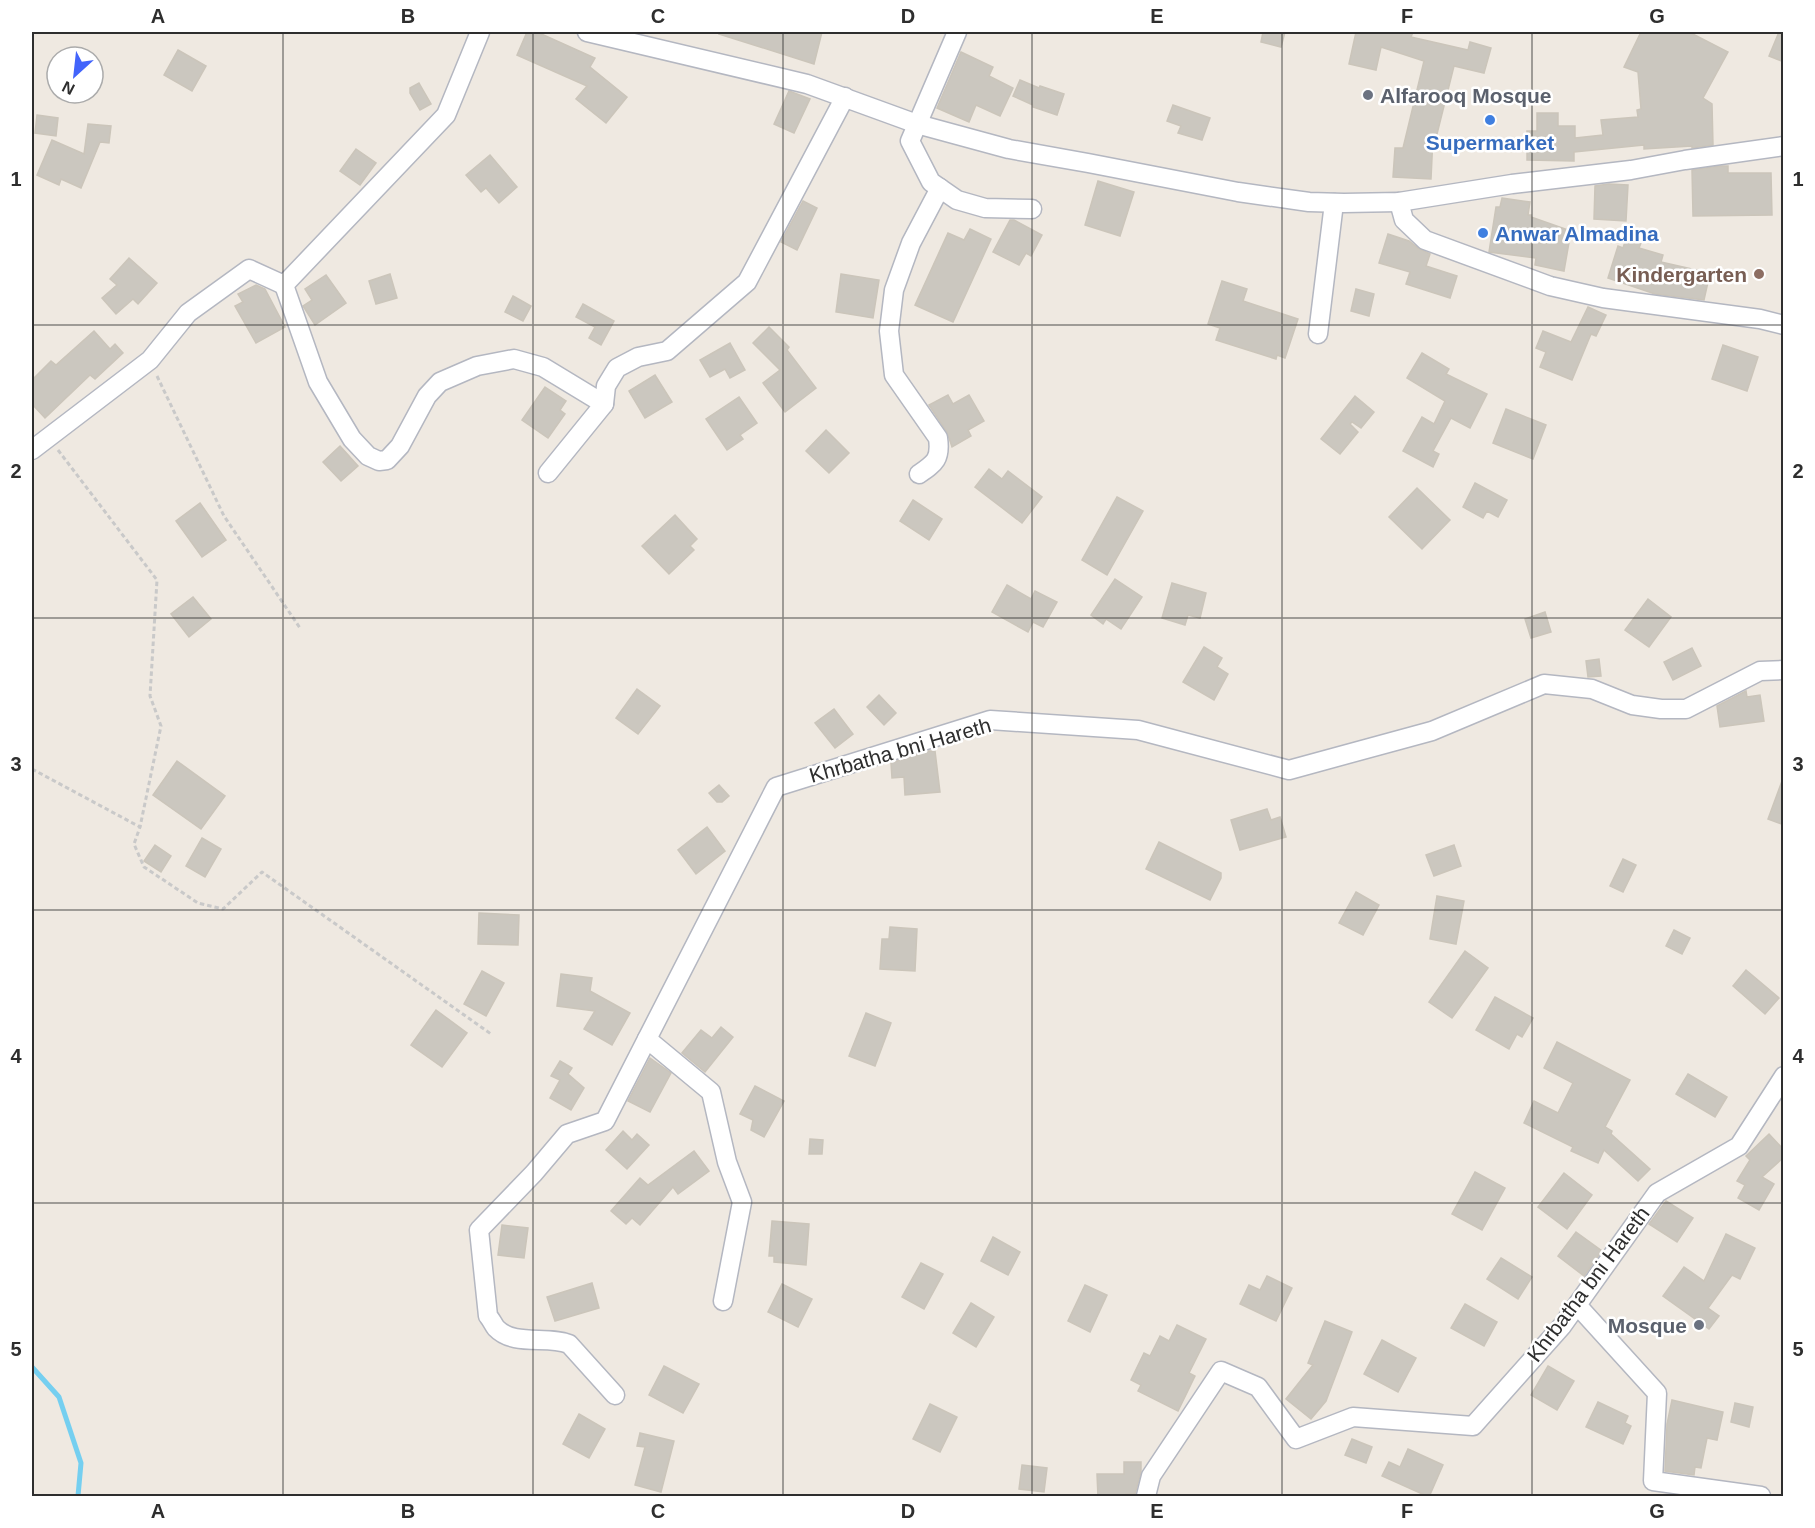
<svg xmlns="http://www.w3.org/2000/svg" width="1815" height="1528" font-family="Arial,sans-serif">
<style>
.lines{fill:none;stroke-linecap:round;stroke-linejoin:round}
.stream{stroke:#75cff0;stroke-width:5}
.building{fill:#cbc7bf;stroke:#cbc5ba;stroke-width:1.5}
.minor-casing{stroke:#b4b7c1;stroke-width:21}
.path{stroke:#c9c9c9;stroke-width:3;stroke-dasharray:4.5 3;stroke-linecap:butt}
.minor{stroke:#fff;stroke-width:18}
.grid{fill:none;stroke:#2e2e2e;stroke-width:1.5;stroke-opacity:0.55}
.worship-dot{fill:#6b7280;stroke:#fff;stroke-width:2}
.shop-dot{fill:#3f7fe0;stroke:#fff;stroke-width:2}
.education-dot{fill:#8d6e63;stroke:#fff;stroke-width:2}
.labels{text-anchor:middle;dominant-baseline:central;stroke-width:5;stroke-linejoin:round;paint-order:stroke}
.worship-label{font-size:21px;font-weight:bold;fill:#5b616d;stroke:#fff;text-anchor:start}
.shop-label{font-size:21px;font-weight:bold;fill:#366cbe;stroke:#fff}
.education-label{font-size:21px;font-weight:bold;fill:#785e54;stroke:#fff;text-anchor:end}
.street-label{font-size:21px;fill:#2e2e2e;stroke:#fff}
.neatline{fill:none;stroke:#2e2e2e;stroke-width:2}
.grid-label{font-size:20px;text-anchor:middle;font-weight:bold;fill:#2e2e2e}
</style>
<rect width="100%" height="100%" fill="#efe9e1"/>
<g class="lines">
<polyline class="stream" points="32,1367 59,1397 81,1463 78,1496"/>
</g>
<g class="building">
<polygon points="527,32 537,32 595,58 590,67 627,97 606,123 576,99 587,86 517,55"/>
<polygon points="720,32 822,32 814,64 719,34"/>
<polygon points="1263,32 1285,32 1281,47 1261,42"/>
<polygon points="1356,32 1413,32 1411,37 1468,50 1470,42 1491,48 1484,73 1454,66 1436,138 1433,137 1431,179 1393,177 1395,148 1403,148 1424,61 1381,47 1376,70 1349,64"/>
<polygon points="1641,32 1689,32 1728,52 1703,98 1712,104 1713,145 1692,148 1692,146 1644,149 1644,145 1574,152 1574,161 1527,160 1527,131 1537,131 1537,113 1558,113 1558,126 1575,126 1575,138 1603,135 1601,120 1638,117 1637,110 1641,109 1638,72 1624,67"/>
<polygon points="1779,32 1784,32 1784,62 1769,56"/>
<polygon points="178,50 206,66 192,91 164,75"/>
<polygon points="961,52 993,67 989,76 1013,88 1000,116 976,105 969,122 937,108"/>
<polygon points="1020,80 1039,88 1040,86 1064,94 1057,115 1033,107 1033,105 1013,96"/>
<polygon points="419,83 431,104 420,110 410,93 410,88"/>
<polygon points="789,91 810,99 794,133 774,124"/>
<polygon points="1173,105 1210,118 1202,140 1178,133 1181,126 1167,121"/>
<polygon points="37,115 58,118 56,136 35,133"/>
<polygon points="88,124 111,126 109,143 100,142 81,188 61,179 59,185 37,175 52,140 84,154"/>
<polygon points="356,149 376,163 360,185 340,171"/>
<polygon points="490,155 517,187 499,203 486,188 481,192 466,175"/>
<polygon points="1720,166 1728,166 1728,173 1771,173 1772,215 1693,216 1692,170"/>
<polygon points="1098,181 1134,192 1120,236 1085,225"/>
<polygon points="1609,184 1628,185 1626,221 1594,219 1595,186"/>
<polygon points="1502,198 1530,202 1528,215 1531,215 1531,217 1571,231 1564,271 1535,265 1536,258 1489,252 1496,207 1500,207"/>
<polygon points="803,201 817,208 797,250 781,242"/>
<polygon points="1010,220 1014,220 1042,235 1031,256 1026,253 1019,265 993,252"/>
<polygon points="970,229 991,239 953,322 915,305 948,233 964,240"/>
<polygon points="1628,233 1643,238 1639,248 1663,255 1661,262 1710,273 1704,300 1655,294 1608,278 1618,246 1623,248"/>
<polygon points="1388,234 1409,241 1418,248 1430,254 1426,266 1457,276 1450,298 1406,284 1410,272 1379,263"/>
<polygon points="129,258 157,283 138,304 133,299 116,314 102,298 117,285 110,279"/>
<polygon points="390,274 397,298 376,304 369,281"/>
<polygon points="841,274 879,280 873,318 836,312"/>
<polygon points="326,275 346,303 315,325 303,306 312,300 305,289"/>
<polygon points="1222,281 1247,289 1243,301 1298,319 1285,358 1277,355 1276,359 1216,340 1220,328 1208,324"/>
<polygon points="256,285 265,289 285,327 256,343 235,306 243,302 238,294"/>
<polygon points="1356,289 1374,294 1369,316 1351,311"/>
<polygon points="513,296 531,306 523,321 505,312"/>
<polygon points="583,304 614,321 601,345 589,338 595,327 576,317"/>
<polygon points="1588,307 1606,315 1596,336 1591,334 1572,380 1540,367 1546,352 1536,348 1543,331 1571,342"/>
<polygon points="769,327 789,347 787,350 816,388 785,412 763,383 780,370 753,343"/>
<polygon points="94,331 110,349 115,344 123,353 95,379 90,375 45,418 32,404 32,380 51,361 56,365"/>
<polygon points="730,343 745,370 730,378 725,369 710,377 700,360"/>
<polygon points="1723,345 1758,357 1747,391 1712,379"/>
<polygon points="1422,353 1449,369 1446,374 1487,394 1470,428 1451,418 1433,451 1439,454 1433,467 1403,451 1422,417 1434,424 1445,401 1407,378"/>
<polygon points="655,375 672,402 645,418 629,391"/>
<polygon points="545,387 566,401 560,410 565,414 548,438 522,420"/>
<polygon points="948,395 953,404 969,395 984,421 968,430 971,436 952,447 947,432 929,405"/>
<polygon points="1355,396 1374,412 1361,428 1352,422 1350,424 1358,432 1340,454 1321,439"/>
<polygon points="739,397 757,423 740,435 743,439 727,450 706,419"/>
<polygon points="1506,409 1546,425 1533,459 1493,443"/>
<polygon points="826,430 849,453 829,473 806,451"/>
<polygon points="340,446 358,466 341,481 323,462"/>
<polygon points="989,469 1002,479 1008,471 1042,497 1022,523 975,487"/>
<polygon points="1475,483 1507,500 1498,517 1487,511 1483,518 1463,507"/>
<polygon points="1417,488 1450,520 1422,549 1389,517"/>
<polygon points="1117,497 1143,511 1107,575 1082,560"/>
<polygon points="913,500 942,519 929,540 900,521"/>
<polygon points="200,503 226,540 202,557 176,521"/>
<polygon points="675,515 697,539 690,546 694,550 669,574 642,546"/>
<polygon points="1115,579 1142,597 1121,629 1106,619 1103,624 1091,615"/>
<polygon points="1172,583 1206,593 1200,618 1188,615 1185,625 1162,618"/>
<polygon points="1007,585 1031,599 1035,591 1057,602 1043,627 1033,622 1028,632 992,612"/>
<polygon points="193,597 211,619 189,637 171,614"/>
<polygon points="1648,599 1671,617 1649,647 1625,630"/>
<polygon points="1545,612 1551,632 1531,638 1525,619"/>
<polygon points="1204,647 1222,658 1217,667 1228,674 1214,700 1183,682"/>
<polygon points="1692,648 1701,666 1673,680 1664,662"/>
<polygon points="1599,659 1601,676 1588,677 1586,661"/>
<polygon points="637,689 660,706 638,734 616,718"/>
<polygon points="1746,691 1747,697 1760,695 1764,721 1720,727 1717,706"/>
<polygon points="879,695 896,713 884,725 867,707"/>
<polygon points="834,709 853,734 835,748 815,723"/>
<polygon points="927,751 935,751 940,792 905,795 904,777 892,778 891,763"/>
<polygon points="177,761 225,796 201,829 153,795"/>
<polygon points="1782,781 1784,781 1784,825 1768,819"/>
<polygon points="719,785 729,796 722,802 717,802 709,793"/>
<polygon points="1267,809 1271,820 1280,817 1286,837 1240,850 1231,820"/>
<polygon points="707,827 725,851 696,874 678,850"/>
<polygon points="202,838 221,849 205,877 186,866"/>
<polygon points="1159,842 1221,873 1221,878 1210,900 1146,869"/>
<polygon points="155,845 171,856 161,872 144,861"/>
<polygon points="1454,845 1461,866 1434,876 1426,855"/>
<polygon points="1623,859 1636,865 1623,892 1610,886"/>
<polygon points="1356,892 1379,905 1363,935 1339,923"/>
<polygon points="1437,896 1464,901 1456,944 1430,939"/>
<polygon points="479,913 519,915 518,945 478,944"/>
<polygon points="890,927 917,929 915,971 880,969 882,939 889,939"/>
<polygon points="1674,930 1690,938 1682,954 1666,946"/>
<polygon points="1465,951 1488,968 1452,1018 1429,1002"/>
<polygon points="1746,970 1779,998 1765,1014 1733,986"/>
<polygon points="482,971 504,983 486,1016 464,1004"/>
<polygon points="561,974 592,978 590,991 630,1013 612,1045 584,1029 595,1011 557,1006"/>
<polygon points="1495,997 1533,1018 1522,1037 1517,1034 1509,1049 1476,1030"/>
<polygon points="436,1010 467,1033 442,1067 411,1045"/>
<polygon points="866,1013 891,1023 875,1066 849,1056"/>
<polygon points="721,1027 733,1037 705,1072 682,1053 701,1030 712,1038"/>
<polygon points="1557,1042 1630,1080 1605,1127 1612,1131 1611,1134 1650,1169 1638,1181 1604,1150 1598,1163 1571,1151 1573,1147 1524,1123 1534,1101 1558,1113 1573,1083 1544,1068"/>
<polygon points="650,1058 671,1073 650,1112 628,1101"/>
<polygon points="560,1061 572,1068 568,1074 584,1088 571,1110 550,1098 560,1080 551,1076"/>
<polygon points="1688,1074 1727,1097 1715,1117 1676,1094"/>
<polygon points="755,1086 784,1101 764,1137 751,1130 753,1120 740,1114"/>
<polygon points="623,1131 632,1140 637,1134 649,1145 627,1169 606,1150"/>
<polygon points="1769,1134 1784,1150 1784,1157 1762,1177 1774,1184 1759,1210 1738,1198 1745,1185 1737,1181 1750,1160 1746,1156"/>
<polygon points="810,1139 823,1140 822,1154 809,1154"/>
<polygon points="694,1151 709,1171 678,1194 673,1187 640,1225 632,1218 626,1224 611,1211 640,1178 648,1185"/>
<polygon points="1475,1172 1505,1188 1482,1230 1452,1214"/>
<polygon points="1564,1173 1592,1195 1567,1229 1538,1207"/>
<polygon points="1666,1201 1693,1218 1677,1242 1649,1224"/>
<polygon points="772,1221 809,1224 806,1265 774,1262 774,1256 769,1256"/>
<polygon points="502,1225 528,1228 524,1258 498,1255"/>
<polygon points="1576,1232 1602,1251 1584,1276 1558,1256"/>
<polygon points="1726,1234 1755,1248 1740,1279 1732,1275 1708,1308 1719,1316 1709,1329 1663,1296 1684,1267 1704,1281"/>
<polygon points="993,1237 1020,1252 1008,1275 981,1261"/>
<polygon points="1501,1258 1532,1277 1518,1299 1487,1279"/>
<polygon points="921,1263 943,1274 924,1309 902,1297"/>
<polygon points="1267,1276 1292,1288 1276,1321 1240,1304 1249,1285 1260,1290"/>
<polygon points="592,1283 599,1308 555,1321 547,1297"/>
<polygon points="782,1284 812,1299 798,1327 768,1312"/>
<polygon points="1085,1285 1107,1295 1090,1332 1068,1321"/>
<polygon points="971,1303 994,1317 976,1347 953,1333"/>
<polygon points="1465,1304 1497,1322 1484,1346 1451,1328"/>
<polygon points="1325,1321 1352,1332 1326,1401 1311,1419 1286,1399 1313,1365 1308,1363"/>
<polygon points="1177,1325 1206,1339 1189,1373 1195,1376 1178,1411 1138,1391 1141,1385 1131,1380 1144,1353 1150,1356 1160,1336 1169,1341"/>
<polygon points="1382,1340 1416,1358 1398,1392 1364,1374"/>
<polygon points="664,1366 699,1384 683,1413 649,1395"/>
<polygon points="1548,1366 1574,1381 1557,1410 1531,1395"/>
<polygon points="1672,1400 1723,1412 1717,1440 1707,1438 1701,1468 1695,1467 1694,1475 1665,1471 1667,1424"/>
<polygon points="1598,1402 1628,1416 1625,1423 1631,1426 1623,1444 1586,1427"/>
<polygon points="1735,1403 1753,1407 1749,1427 1731,1422"/>
<polygon points="930,1404 957,1417 940,1452 913,1439"/>
<polygon points="579,1414 605,1429 589,1458 563,1444"/>
<polygon points="640,1433 674,1441 661,1492 635,1485 645,1447 637,1446"/>
<polygon points="1352,1439 1372,1447 1366,1463 1345,1455"/>
<polygon points="1408,1449 1443,1465 1429,1497 1382,1476 1389,1462 1400,1467"/>
<polygon points="1124,1462 1141,1462 1141,1472 1135,1494 1126,1494 1126,1497 1098,1497 1097,1474 1124,1474"/>
<polygon points="1022,1465 1047,1468 1044,1492 1019,1489"/>
</g>
<g class="lines">
<g class="minor-casing">
<g id="minor">
<polyline points="587,32 807,84 917,124 1009,149 1088,163 1238,192 1309,202 1344,203 1399,202 1512,184 1631,170 1685,160 1784,146"/>
<polyline points="957,32 910,141 931,182 957,200 985,208 1032,209"/>
<polyline points="1399,202 1404,220 1425,240 1550,286 1603,298 1760,319 1784,325"/>
<polyline points="284,285 318,382 352,439 368,456 379,461 387,460 400,446 427,396 440,382 477,366 514,359 543,367 604,404"/>
<polyline points="1318,334 1334,203"/>
<polyline points="32,450 150,360 188,313 249,269 284,285 446,115 480,32"/>
<polyline points="548,473 604,404 606,386 617,368 638,357 667,351 747,282 845,97"/>
<path d="M919 474C935 463 941 459 938 438L894 375 889 331 894 290 911 243 940 188"/>
<polyline points="647,1039 711,1092 727,1162 742,1202 723,1301"/>
<polyline points="1577,1305 1657,1393 1653,1481 1761,1496"/>
<path d="M615 1395 569 1344C547 1335 514 1347 496 1328 493 1324 491 1319 488 1316L479 1230 534 1173 567 1134 605 1121 776 787 990 720 1138 730 1289 770 1432 731 1544 684 1592 689 1632 705 1661 709H1686L1760 671 1784 670"/>
<polyline points="1146,1496 1151,1476 1221,1371 1258,1387 1296,1439 1353,1417 1473,1426 1562,1326 1657,1193 1739,1146 1784,1076"/>
</g>
</g>
<g class="path">
<polyline points="157,376 224,516 300,628"/>
<polyline points="58,450 157,580 150,696 161,726 140,827"/>
<polyline points="32,769 140,827 134,844 144,867 198,903 223,909 262,872 491,1034"/>
</g>
<use href="#minor" class="minor"/>
</g>
<path class="grid" d="M283 32V1496M533 32V1496M783 32V1496M1032 32V1496M1282 32V1496M1532 32V1496M32 325H1784M32 618H1784M32 910H1784M32 1203H1784"/>
<g class="worship-dot">
<circle cx="1368" cy="95" r="6"/>
<circle cx="1699" cy="1325" r="6"/>
</g>
<g class="shop-dot">
<circle cx="1490" cy="120" r="6"/>
<circle cx="1483" cy="233" r="6"/>
</g>
<circle class="education-dot" cx="1759" cy="274" r="6"/>
<g class="labels">
<g class="worship-label">
<text x="1380" y="95">Alfarooq Mosque</text>
<text x="1687" y="1325" text-anchor="end">Mosque</text>
</g>
<g class="shop-label">
<text x="1490" y="142">Supermarket</text>
<text x="1495" y="233" text-anchor="start">Anwar Almadina</text>
</g>
<g class="education-label">
<text x="1747" y="274">Kindergarten</text>
</g>
<g class="street-label">
<text transform="translate(900 750) rotate(-16)">Khrbatha bni Hareth</text>
<text transform="translate(1588 1284) rotate(-53)">Khrbatha bni Hareth</text>
</g>
</g>
<rect width="1815" height="1528" fill="none" stroke="#ffffff" stroke-width="66"/>
<g transform="translate(75 75) rotate(207)"><circle r="28" fill="#ffffff" stroke="#ababab" stroke-width="1.5"/>
<path d="M0-4.5L10 22L0 15L-10 22Z" fill="#4264fb"/>
<text y="-9" font-size="16" font-weight="bold" text-anchor="middle" fill="#2e2e2e">N</text>
</g>
<rect x="33" y="33" width="1749" height="1462" class="neatline"/>
<g class="grid-label">
<text x="158" y="23">A</text>
<text x="408" y="23">B</text>
<text x="658" y="23">C</text>
<text x="908" y="23">D</text>
<text x="1157" y="23">E</text>
<text x="1407" y="23">F</text>
<text x="1657" y="23">G</text>
<text x="16" y="186">1</text>
<text x="1798" y="186">1</text>
<text x="16" y="478">2</text>
<text x="1798" y="478">2</text>
<text x="16" y="771">3</text>
<text x="1798" y="771">3</text>
<text x="16" y="1063">4</text>
<text x="1798" y="1063">4</text>
<text x="16" y="1356">5</text>
<text x="1798" y="1356">5</text>
<text x="158" y="1518">A</text>
<text x="408" y="1518">B</text>
<text x="658" y="1518">C</text>
<text x="908" y="1518">D</text>
<text x="1157" y="1518">E</text>
<text x="1407" y="1518">F</text>
<text x="1657" y="1518">G</text>
</g>
</svg>
